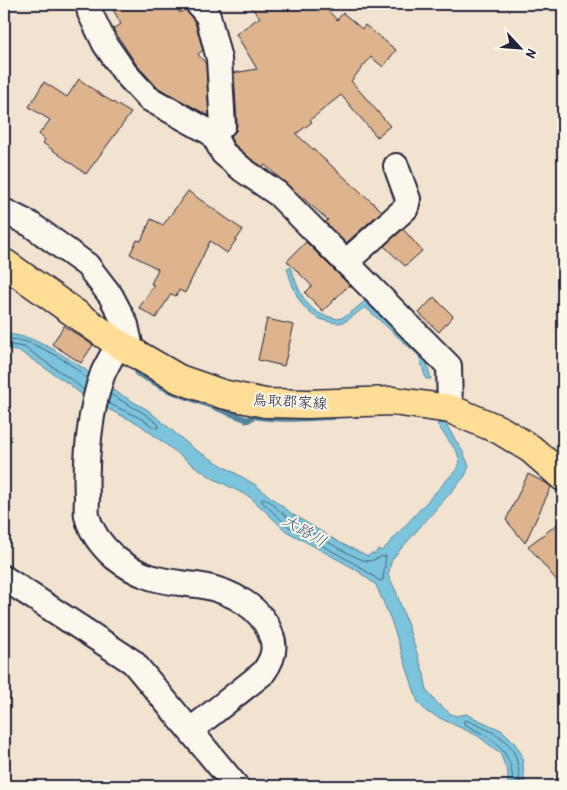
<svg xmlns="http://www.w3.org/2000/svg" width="567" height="790" font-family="'Patrick Hand','Klee One',sans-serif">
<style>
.water{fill:#7bc4dc;stroke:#57839c}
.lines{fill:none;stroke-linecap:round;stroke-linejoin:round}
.shore{stroke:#46637b;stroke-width:1}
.stream{stroke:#57839c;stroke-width:6}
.building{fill:#ddb48e;stroke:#22223b}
.minor-casing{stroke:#22223b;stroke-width:28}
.major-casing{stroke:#22223b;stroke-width:31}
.minor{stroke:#fbf7ec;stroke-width:24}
.major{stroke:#fedd96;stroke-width:28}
.labels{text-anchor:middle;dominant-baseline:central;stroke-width:4;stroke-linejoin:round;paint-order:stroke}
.street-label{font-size:15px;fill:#22223b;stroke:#fbf7ec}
.water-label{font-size:16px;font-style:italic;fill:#415b73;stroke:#fbf7ec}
</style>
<rect width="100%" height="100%" fill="#f2e3d0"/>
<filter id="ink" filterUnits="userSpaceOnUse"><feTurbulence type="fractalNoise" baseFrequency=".02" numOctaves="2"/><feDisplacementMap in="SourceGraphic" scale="10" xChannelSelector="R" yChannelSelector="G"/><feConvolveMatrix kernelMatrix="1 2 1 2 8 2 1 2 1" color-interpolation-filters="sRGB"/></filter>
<g filter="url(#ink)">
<g class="water">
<path d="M291 267C298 289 305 312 330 317 331 317 338 319 338 319 348 317 358 306 365 301L424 354 431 379H426L419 356 365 307C359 311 353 317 346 321 340 324 333 323 327 321 301 315 294 291 287 268Z"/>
<polygon points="4,333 29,338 51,348 85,369 93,379 148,410 194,449 254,484 292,514 340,543 368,556 372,553 375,554 378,549 382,551 456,470 460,461 457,452 437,424 445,423 463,452 469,466 465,476 392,559 388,575 396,591 424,674 427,691 437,703 451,714 456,716 466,714 503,731 514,742 522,755 525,786 508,786 508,773 500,753 478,736 427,712 418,702 391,620 376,585 355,569 286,531 250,497 214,479 193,465 139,424 87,399 69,384 21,352 4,349"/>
</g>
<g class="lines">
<g class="shore">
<path d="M4 338C11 339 20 340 27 342 44 348 77 365 87 380"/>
<polyline points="4,344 24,347 72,380 84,390"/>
<polyline points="108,403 142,419 155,428 159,427 158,424 145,414 110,394"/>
<path d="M264 498C271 501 276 508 282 513 294 522 356 561 368 561 374 561 379 556 386 556L383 580 380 581 357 565 289 527 262 502V499Z"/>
<path d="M513 786C513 750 494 739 464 724V720C471 721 479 726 486 729 515 742 518 756 520 786"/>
</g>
<path class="stream" d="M137 373 169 390 248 420 254 416C280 421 306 418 333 417"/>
</g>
<g class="building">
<polygon points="110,4 175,4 180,13 185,9 195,22 203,50 198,54 206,64 209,116 157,87 136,64 113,29 121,24"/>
<polygon points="247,4 322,4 337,20 343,13 362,29 365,25 396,50 383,67 371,57 351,81 390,126 377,137 341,95 310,120 312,122 296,134 382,211 346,243 325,222 328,220 265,165 263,167 251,159 234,144 230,137 236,131 237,124 234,73 257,69 236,34 260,17"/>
<polygon points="79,79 101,95 131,113 86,174 43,143 45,140 39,134 50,120 29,107 44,82 67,97"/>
<polygon points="188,191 243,230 227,253 210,241 185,293 179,290 176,296 171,294 156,318 139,308 154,285 151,284 158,269 130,254 137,240 141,241 151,219 163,225"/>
<polygon points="403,229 422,251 405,266 384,246"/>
<polygon points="306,242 349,285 323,311 305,293 312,286 287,261"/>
<polygon points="434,297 453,316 439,332 419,313"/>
<polygon points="267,319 294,325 284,366 258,360"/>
<polygon points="64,326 93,345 81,363 52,344"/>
<polygon points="528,474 546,483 551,487 525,543 506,520"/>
<polygon points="563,520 563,588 528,546"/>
</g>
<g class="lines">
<g class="minor-casing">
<g id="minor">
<polyline points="88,4 90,13 105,44 125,73 148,98 213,134 223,153 243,170 278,194 449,366 450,409"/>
<polyline points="198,4 208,16 219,59 223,125 213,134"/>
<polyline points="4,211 30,224 87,265 111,296 126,325 132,353"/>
<polyline points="346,262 406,208 408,199 396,166"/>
<path d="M117 343V346C113 355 107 364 103 373 90 408 85 460 87 497 87 503 86 510 87 516 91 532 103 547 114 557 124 565 138 573 150 577 167 583 186 583 203 586 230 591 262 607 271 635 277 649 272 661 263 673L191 730"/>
<polyline points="4,578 133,662 236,786"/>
</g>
</g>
<g class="major-casing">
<polyline id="major" points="4,263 117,343 179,379 222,394 265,403 308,404 393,401 450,409 500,430 531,449 563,477"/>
</g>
<use href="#minor" class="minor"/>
<use href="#major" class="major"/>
</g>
</g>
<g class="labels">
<g class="street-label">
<text transform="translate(290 401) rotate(3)">鳥取郡家線</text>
</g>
<g class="water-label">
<text transform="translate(305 530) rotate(30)">大路川</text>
</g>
</g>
<rect width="567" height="790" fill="none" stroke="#fbf7ec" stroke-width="20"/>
<rect x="10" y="10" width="547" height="770" fill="none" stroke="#22223b" stroke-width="2" filter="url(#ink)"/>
<g transform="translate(520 48) rotate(116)" stroke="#fbf7ec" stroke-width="4" paint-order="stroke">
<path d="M0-4L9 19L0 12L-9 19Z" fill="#22223b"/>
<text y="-8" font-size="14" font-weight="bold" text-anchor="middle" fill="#22223b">N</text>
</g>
</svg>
